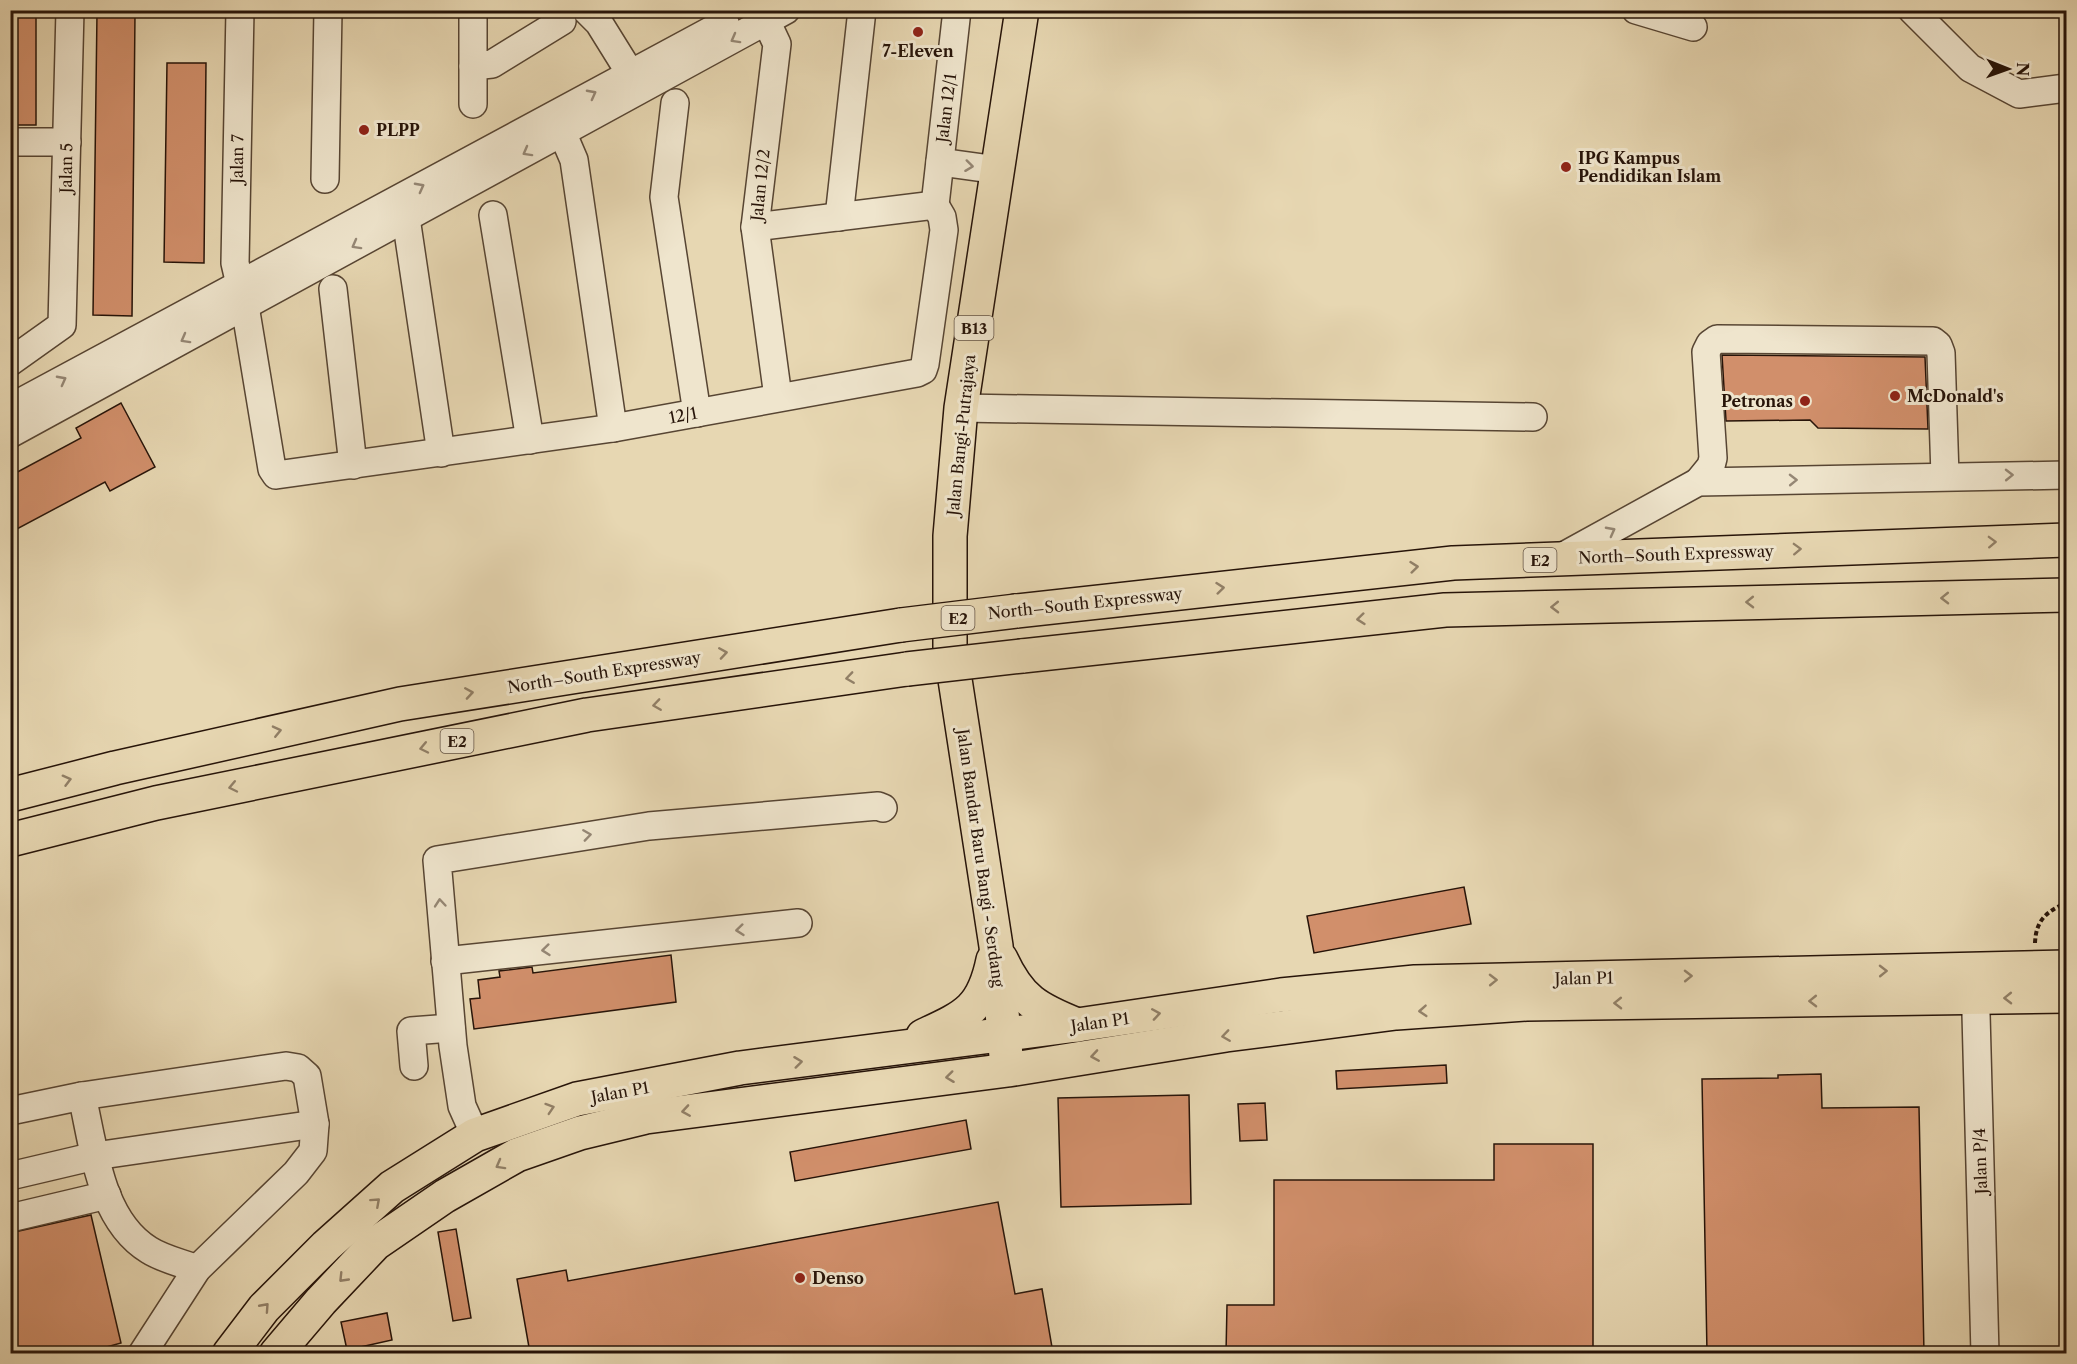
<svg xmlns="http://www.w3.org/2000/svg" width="2077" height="1364" font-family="'Libre Caslon Text',serif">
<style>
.building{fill:#d18f6b;stroke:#271409;stroke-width:1.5}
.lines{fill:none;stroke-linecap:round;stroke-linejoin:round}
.minor-casing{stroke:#574533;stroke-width:30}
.major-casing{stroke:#271409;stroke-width:36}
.highway-casing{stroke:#271409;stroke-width:36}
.path{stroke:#271409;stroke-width:4;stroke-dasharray:4.5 3;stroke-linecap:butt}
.minor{stroke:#efe5cd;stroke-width:27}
.major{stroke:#e7d7b2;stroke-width:33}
.highway{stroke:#e7d7b2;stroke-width:33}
.highway-bridge-casing{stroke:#271409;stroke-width:36;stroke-linecap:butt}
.highway-bridge{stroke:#e7d7b2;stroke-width:33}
.oneway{stroke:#958775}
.oneway2{stroke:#917f66}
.poi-dot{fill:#8f2418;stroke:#efe5cd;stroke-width:2}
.labels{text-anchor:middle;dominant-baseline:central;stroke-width:6;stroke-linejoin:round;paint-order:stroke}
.shield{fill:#efe5cd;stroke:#635344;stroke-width:1.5}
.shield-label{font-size:15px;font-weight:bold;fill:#271409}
.poi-label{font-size:16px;font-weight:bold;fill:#271409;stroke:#efe5cd;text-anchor:start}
.street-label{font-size:16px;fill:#271409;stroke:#efe5cd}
</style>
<rect width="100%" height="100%" fill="#e7d7b2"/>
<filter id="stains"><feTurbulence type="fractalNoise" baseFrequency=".00333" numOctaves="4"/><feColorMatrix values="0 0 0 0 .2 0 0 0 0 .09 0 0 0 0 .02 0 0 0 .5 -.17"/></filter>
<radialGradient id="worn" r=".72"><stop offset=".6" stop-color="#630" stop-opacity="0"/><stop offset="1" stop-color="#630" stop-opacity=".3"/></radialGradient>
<g class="building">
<rect x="10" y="10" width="26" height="115"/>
<polygon points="97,13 135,14 132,316 93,315"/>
<polygon points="167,63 206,63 204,263 164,262"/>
<polygon points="1722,355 1925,357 1928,429 1818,428 1810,420 1726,421"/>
<polygon points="121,403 155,467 110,491 105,482 15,530 10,521 10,476 81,438 76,428"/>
<polygon points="1464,887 1471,924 1314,953 1307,916"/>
<polygon points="671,955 676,1002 474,1029 470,999 480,998 478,980 500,977 499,971 532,967 533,973"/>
<polygon points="1446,1065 1447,1083 1337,1089 1336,1071"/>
<polygon points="1821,1074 1822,1108 1919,1107 1924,1353 1707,1353 1702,1079 1778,1078 1778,1075"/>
<polygon points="1189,1095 1191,1204 1061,1207 1058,1098"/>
<polygon points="1265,1103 1267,1140 1240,1141 1238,1104"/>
<polygon points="966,1120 971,1149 795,1181 790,1152"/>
<polygon points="1494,1144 1593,1144 1593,1353 1226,1353 1227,1305 1274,1305 1274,1180 1494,1180"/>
<polygon points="998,1202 1015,1294 1042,1289 1053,1353 530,1353 517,1279 566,1270 568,1281"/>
<polygon points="91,1215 121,1343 85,1353 10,1353 10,1233"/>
<polygon points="456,1229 471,1318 453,1321 438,1232"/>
<polygon points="387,1313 392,1340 347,1350 341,1322"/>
</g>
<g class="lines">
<g class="minor-casing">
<g id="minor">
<polyline points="240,10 235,263 245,306 272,469 276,475 613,428 917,373 923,370 925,364 944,230 942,217 935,205"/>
<polyline points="473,10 473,104"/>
<polyline points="586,10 599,23 640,89"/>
<polyline points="761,10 777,44 755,227 778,397"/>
<polyline points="1636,10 1693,27"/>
<polyline points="1912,10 1970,68 2019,94 2066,88"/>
<polyline points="473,66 492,64 562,21"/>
<polyline points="675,103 664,197 697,413"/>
<polyline points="556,118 574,160 613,428"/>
<polyline points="10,142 67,142"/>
<polyline points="940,162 998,170"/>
<polyline points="325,179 328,10"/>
<polyline points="935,205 957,10"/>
<polyline points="493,215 530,440"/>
<polyline points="839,217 862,10"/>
<polyline points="406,218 441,453"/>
<polyline points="755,227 935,205"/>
<polyline points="333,289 353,465"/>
<polyline points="10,362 62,325 70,10"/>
<polyline points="10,408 725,23"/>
<polyline points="961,408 1533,417"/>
<polyline points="10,434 786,10"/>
<polyline points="1698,482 1711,466 1713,458 1706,352 1710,344 1717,339 1933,341 1938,345 1941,353 1945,476"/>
<polyline points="1560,558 1698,482 2066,475"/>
<polyline points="445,961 798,923"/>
<polyline points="1975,976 1985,1354"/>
<polyline points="414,1066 411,1031 451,1028"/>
<path d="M82 1096C94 1148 100 1220 149 1250 163 1259 182 1263 197 1269"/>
<polyline points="10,1111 82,1096 286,1066 298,1068 307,1076 315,1124 313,1151 296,1173 197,1269 142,1354"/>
<polyline points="475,1135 462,1106 453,1046 437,860 649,826 878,806 883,808"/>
<polyline points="10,1176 95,1156 315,1124"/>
<polyline points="10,1218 107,1195"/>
</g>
</g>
<g class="major-casing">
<g id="major">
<path d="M1001 959C1020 1000 1037 1009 1077 1025"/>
<path d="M923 1036C966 1016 983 1009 993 960"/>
<polyline points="1006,1056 996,946 950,647 950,536 961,408 1022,10"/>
<polyline points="229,1354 264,1308 326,1246 392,1187 475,1135 577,1099 740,1068 1077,1025 1281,995 1415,982 2066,967"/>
<polyline points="276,1354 321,1301 375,1244 445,1196 517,1155 580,1133 646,1117 1008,1070 1226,1035 1396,1013 1526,1004 2066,996"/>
</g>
</g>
<g class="highway-casing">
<g id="highway">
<polyline points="1016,611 1453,563 2066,540"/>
<polyline points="1022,656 1445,610 2066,595"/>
<polyline points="10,795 115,768 400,704 901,625"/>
<polyline points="10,840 156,803 587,715 907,669"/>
</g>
</g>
<path class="path" d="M2035 943C2036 920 2046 912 2066 903"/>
<use href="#minor" class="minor"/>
<use href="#major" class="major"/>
<use href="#highway" class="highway"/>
<g class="highway-bridge-casing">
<g id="highway-bridge">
<polyline points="901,625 1016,611"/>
<polyline points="907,669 1022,656"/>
</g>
</g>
<use href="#highway-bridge" class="highway-bridge"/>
</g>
<defs><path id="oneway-chevron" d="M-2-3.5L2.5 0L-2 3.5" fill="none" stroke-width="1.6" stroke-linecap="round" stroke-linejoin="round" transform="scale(1.5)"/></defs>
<g class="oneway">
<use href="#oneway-chevron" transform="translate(735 39) rotate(151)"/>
<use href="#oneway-chevron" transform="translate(592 94) rotate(-28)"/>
<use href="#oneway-chevron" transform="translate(527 152) rotate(151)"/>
<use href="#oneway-chevron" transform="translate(969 166) rotate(7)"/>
<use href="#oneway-chevron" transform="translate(420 187) rotate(-28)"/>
<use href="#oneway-chevron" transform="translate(356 245) rotate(151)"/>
<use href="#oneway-chevron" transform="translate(185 339) rotate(151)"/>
<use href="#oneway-chevron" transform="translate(62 380) rotate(-28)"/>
<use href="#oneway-chevron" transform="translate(2009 475) rotate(-1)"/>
<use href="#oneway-chevron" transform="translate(1793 480) rotate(-1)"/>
<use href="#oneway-chevron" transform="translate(1611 531) rotate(-28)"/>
<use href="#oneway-chevron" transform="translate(587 835) rotate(-8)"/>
<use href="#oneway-chevron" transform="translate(440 903) rotate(-95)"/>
<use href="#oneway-chevron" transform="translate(740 930) rotate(174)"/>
<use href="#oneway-chevron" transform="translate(546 950) rotate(174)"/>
</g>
<g class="oneway2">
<use href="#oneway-chevron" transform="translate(1992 542) rotate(-2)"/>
<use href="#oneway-chevron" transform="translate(1797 549) rotate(-2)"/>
<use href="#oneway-chevron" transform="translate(1414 567) rotate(-6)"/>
<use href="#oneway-chevron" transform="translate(1220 588) rotate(-6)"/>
<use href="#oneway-chevron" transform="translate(1945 598) rotate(179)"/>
<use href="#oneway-chevron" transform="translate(1750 602) rotate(179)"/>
<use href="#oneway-chevron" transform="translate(1555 607) rotate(179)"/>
<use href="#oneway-chevron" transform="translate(1361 619) rotate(174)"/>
<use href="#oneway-chevron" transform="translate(723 653) rotate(-9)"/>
<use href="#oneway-chevron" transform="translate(850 678) rotate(172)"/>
<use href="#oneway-chevron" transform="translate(469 693) rotate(-9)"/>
<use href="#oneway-chevron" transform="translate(657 705) rotate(172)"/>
<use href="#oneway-chevron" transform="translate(277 731) rotate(-13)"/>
<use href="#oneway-chevron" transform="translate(424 748) rotate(168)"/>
<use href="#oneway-chevron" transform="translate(67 780) rotate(-15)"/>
<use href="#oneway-chevron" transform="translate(233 787) rotate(168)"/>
<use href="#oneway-chevron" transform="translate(1883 971) rotate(-1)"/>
<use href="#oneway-chevron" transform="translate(1688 976) rotate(-1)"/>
<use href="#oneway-chevron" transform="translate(1493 980) rotate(-1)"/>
<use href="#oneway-chevron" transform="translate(2008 998) rotate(179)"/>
<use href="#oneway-chevron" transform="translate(1813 1001) rotate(179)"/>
<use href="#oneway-chevron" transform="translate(1618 1003) rotate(179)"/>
<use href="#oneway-chevron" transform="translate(1423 1011) rotate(176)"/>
<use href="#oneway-chevron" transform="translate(1156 1014) rotate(-9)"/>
<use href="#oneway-chevron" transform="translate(1226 1036) rotate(172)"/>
<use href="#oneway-chevron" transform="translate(1095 1056) rotate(171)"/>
<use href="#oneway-chevron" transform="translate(798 1062) rotate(-7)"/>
<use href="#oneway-chevron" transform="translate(950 1077) rotate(173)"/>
<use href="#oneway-chevron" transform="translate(550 1108) rotate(-18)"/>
<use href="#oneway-chevron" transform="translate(686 1111) rotate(171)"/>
<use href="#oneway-chevron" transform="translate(500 1165) rotate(151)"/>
<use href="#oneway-chevron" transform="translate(376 1202) rotate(-42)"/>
<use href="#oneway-chevron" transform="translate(343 1278) rotate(134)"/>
<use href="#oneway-chevron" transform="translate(265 1307) rotate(-48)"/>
</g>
<g class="poi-dot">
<circle cx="918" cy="32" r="6"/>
<circle cx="364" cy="130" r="6"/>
<circle cx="1566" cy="167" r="6"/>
<circle cx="1895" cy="396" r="6"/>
<circle cx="1805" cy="401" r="6"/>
<circle cx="800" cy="1278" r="6"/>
</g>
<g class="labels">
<g class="shield">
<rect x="954.5" y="316" width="39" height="24" rx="4.5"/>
<rect x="1523.5" y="548" width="33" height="24" rx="4.5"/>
<rect x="941.5" y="606" width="33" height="24" rx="4.5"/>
<rect x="440.5" y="729" width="33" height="24" rx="4.5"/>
</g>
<g class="shield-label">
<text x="974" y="328">B13</text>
<text x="1540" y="560">E2</text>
<text x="958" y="618">E2</text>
<text x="457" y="741">E2</text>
</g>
<g class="poi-label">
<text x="918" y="51" text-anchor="middle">7-Eleven</text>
<text x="376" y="130">PLPP</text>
<text x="1578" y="158">IPG Kampus<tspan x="1578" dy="18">Pendidikan Islam</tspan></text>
<text x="1907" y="396">McDonald's</text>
<text x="1793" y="401" text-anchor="end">Petronas</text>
<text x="812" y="1278">Denso</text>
</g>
<g class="street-label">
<text transform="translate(946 108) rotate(-83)">Jalan 12/1</text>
<text transform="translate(237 159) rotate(-89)">Jalan 7</text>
<text transform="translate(66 168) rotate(-89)">Jalan 5</text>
<text transform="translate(760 185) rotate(-84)">Jalan 12/2</text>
<text transform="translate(683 415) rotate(-11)">12/1</text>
<text transform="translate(961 435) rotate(-84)">Jalan Bangi-Putrajaya</text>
<text transform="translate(1676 554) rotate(-2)">North–South Expressway</text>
<text transform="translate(1085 603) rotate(-6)">North–South Expressway</text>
<text transform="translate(604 672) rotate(-9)">North–South Expressway</text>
<text transform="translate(981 858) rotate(82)">Jalan Bandar Baru Bangi - Serdang</text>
<text transform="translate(1584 978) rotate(-1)">Jalan P1</text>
<text transform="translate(1100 1022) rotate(-8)">Jalan P1</text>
<text transform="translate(620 1092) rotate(-10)">Jalan P1</text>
<text transform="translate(1980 1161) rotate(-92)">Jalan P/4</text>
</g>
</g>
<rect width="2077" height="1364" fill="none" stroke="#e7d7b2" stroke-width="36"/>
<rect x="12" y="12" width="2053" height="1340" fill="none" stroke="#271409" stroke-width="3"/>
<rect x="18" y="18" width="2041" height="1328" fill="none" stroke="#271409" stroke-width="1.5"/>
<g transform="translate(2008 69) rotate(91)" stroke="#efe5cd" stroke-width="4.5" paint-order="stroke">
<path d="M0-4.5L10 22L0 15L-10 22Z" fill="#271409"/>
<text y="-9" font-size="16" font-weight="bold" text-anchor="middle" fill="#271409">N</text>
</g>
<rect width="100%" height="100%" filter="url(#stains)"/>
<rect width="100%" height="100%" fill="url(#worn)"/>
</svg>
